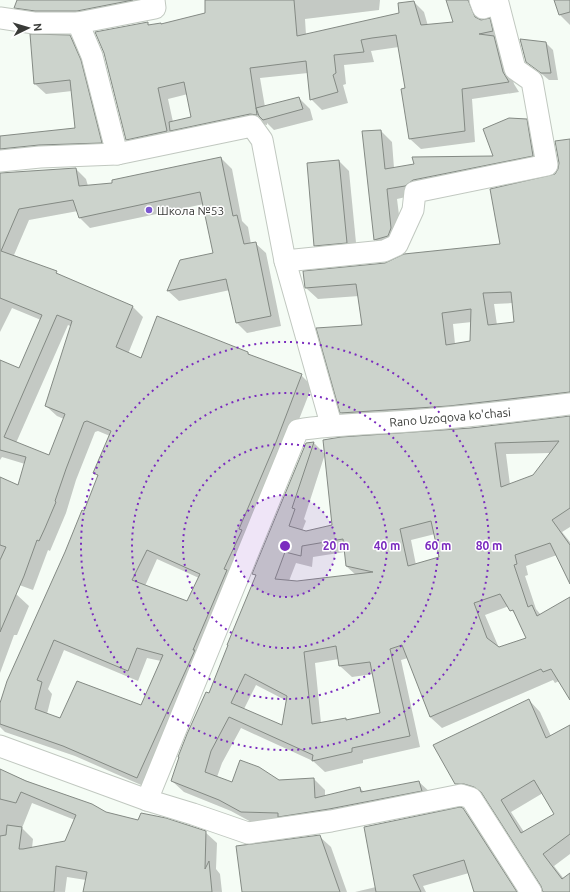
<svg xmlns="http://www.w3.org/2000/svg" width="570" height="892" font-family="Ubuntu,sans-serif">
<style>
.shadow{fill:#0003;fill-rule:evenodd}
.building{fill:#ccd3cc;stroke:#848a84;fill-rule:evenodd}
.lines{fill:none;stroke-linecap:round;stroke-linejoin:round}
.minor-casing{stroke:#c1c8c0;stroke-width:23}
.minor{stroke:#fff;stroke-width:21}
.ring{fill:none;stroke:#7b2cbf;stroke-width:2;stroke-dasharray:2 4}
.poi-dot{fill:#7b57d1;stroke:#fff;stroke-width:1.5}
.labels{text-anchor:middle;dominant-baseline:central;stroke-width:3;stroke-linejoin:round;paint-order:stroke}
.poi-label{font-size:12px;fill:#393b38;stroke:#fff;text-anchor:start}
.street-label{font-size:12px;fill:#393b38;stroke:#fff}
.centre{fill:#7b2cbf;stroke:#fff;stroke-width:2}
.ring-label{font-size:12px;text-anchor:middle;font-weight:bold;fill:#7b2cbf;stroke:#fff;stroke-width:3;stroke-linejoin:round;paint-order:stroke}
</style>
<rect width="100%" height="100%" fill="#f5fcf5"/>
<g class="shadow">
<polygon points="18,0 148,0 84,18 22,15 15,8"/>
<path d="M206 0H380L379 10 305 19 306 35 400 14 414 2 424 12 428 26 454 23 447 0H485L479 15 482 21 489 20 500 30 514 84 519 92 472 99 475 142 421 149 410 139 406 89 399 47 371 51 374 62 344 65 346 84 343 85 348 103 322 110 311 99 308 73 260 78 265 107 299 98 310 109 313 120 274 130 267 123V125L261 124 137 150 127 139 105 53 147 23 150 26 162 25 206 14ZM188 94 193 118 173 122 168 99Z"/>
<polygon points="555,0 570,0 570,25 560,15"/>
<polygon points="31,36 70,36 80,47 112,153 0,166 0,137 76,129 72,91 46,94 35,84"/>
<polygon points="546,43 553,50 558,80 549,80 526,61"/>
<polygon points="526,120 537,131 543,166 397,199 402,239 386,250 375,239 381,131 392,142 394,168 494,157"/>
<path d="M570 140V404L353 424 341 413 363 326 359 296 318 299 306 288 385 264 501 245 559 170ZM513 303 515 323 497 325 494 304ZM472 322 471 342 455 344 453 324Z"/>
<path d="M221 158 232 169 242 221 248 227 251 244 255 243 266 253 281 326 247 333 237 323 230 290 179 301 168 291 180 261 214 254 204 204 90 228 80 218 78 211 29 220 14 255 133 307 143 317 128 354 141 359 248 353 251 356 301 375 312 386 286 453 148 788 75 756 5 732 0 727V704L85 513 99 477 94 473 110 436 98 431 95 432 76 480 66 513 50 551 48 550 33 590 0 578V478L18 486 25 464 2 457 0 460V361L19 369 41 320 12 308 0 332V174L76 169 86 179 88 186 114 184ZM68 325 72 327 46 406 57 416 64 419 49 456 16 443ZM157 559 199 578 187 602 145 586ZM64 650 138 681 147 658 161 661 142 706 61 719 47 714 52 694 48 689Z"/>
<polygon points="339,161 349,171 357,253 325,256 315,246"/>
<path d="M570 417V527L562 532 570 542V582L557 555 526 566 528 575 525 576 536 609 541 615 570 598V697L559 681 555 683 553 680 442 728 430 717 408 658 401 660 420 747 363 760V763L325 772 313 761 241 728 222 763 217 777 233 784 314 779 325 790V797L360 788 364 792 419 782 431 793 432 802 253 823 231 811 184 792 172 781 229 646 228 645 256 576 253 574 306 444 314 443 325 454 304 519 306 521 302 531 306 533 333 526 431 432ZM551 453 534 476 510 485 506 454ZM435 534 440 558 416 565 411 540ZM345 552 346 566 356 575 297 582 289 581 296 563 312 567 313 557ZM509 606 516 616 527 639 499 648 485 615ZM339 659 340 666 352 677 373 674 381 714 347 721 346 719 321 723 315 663ZM256 685 287 701 282 726 244 709Z"/>
<polygon points="0,591 16,594 29,606 17,635 14,635 0,673"/>
<path d="M529 700 540 712 551 736 570 726V854L554 866 564 879 570 874V892H544L542 885 486 797 477 794 467 795 456 783ZM543 793 556 814 524 832 511 812Z"/>
<path d="M0 770 106 813 139 822 205 832 217 843 216 869 220 874 222 892H84L86 880 67 877 65 892H0ZM32 803 75 820 65 842 32 848 33 839 22 828Z"/>
<polygon points="463,809 474,821 520,892 475,892 469,873 423,886 426,892 355,892 376,887"/>
<polygon points="319,836 331,847 347,892 243,892"/>
</g>
<g class="building">
<polygon points="17,0 133,0 77,11 35,11 14,8"/>
<polygon points="205,0 294,0 297,36 399,13 398,3 414,1 421,25 453,22 446,0 468,0 475,17 481,20 490,18 493,31 479,34 494,36 503,72 509,82 462,89 465,131 409,139 401,89 405,88 396,35 372,38 361,40 364,52 334,55 336,73 333,75 338,92 310,100 306,61 250,68 256,108 299,97 303,109 263,120 259,116 256,108 257,115 250,114 170,131 169,122 191,117 184,82 158,88 167,131 126,140 104,53 95,32 148,22 148,25 161,23 161,24 205,13"/>
<polygon points="554,0 570,0 570,12 559,15"/>
<polygon points="30,34 70,35 81,60 102,143 39,145 0,149 0,136 75,128 70,80 34,84"/>
<polygon points="520,39 546,42 551,73 541,73 526,62"/>
<polygon points="509,118 527,119 533,156 413,180 405,186 387,189 391,228 388,236 374,240 362,131 381,130 385,169 414,164 412,157 493,156 483,129"/>
<path d="M570 139V392L449 406 340 413 316 328 362 325 356 284 305 288 303 271 385 263 404 254 500 244 490 189 555 174 558 169 559 163 555 141ZM511 292 514 322 488 325 483 293ZM471 309 470 341 446 345 442 313Z"/>
<path d="M221 157 233 216 237 215 244 244 256 242 271 316 236 323 226 279 167 291 180 260 213 253 200 192 79 218 73 200 19 209 1 251 57 271 56 273 133 306 116 347 141 358 157 316 248 352V354L302 374 276 442 239 529 242 530 224 569 227 570 193 650H195L137 778 63 746 0 724V703L7 681 65 552 82 510 84 511 98 475 93 473 111 431 87 421 84 422 66 469 55 501 56 502 45 528 39 541 37 540 24 576 0 632V560L6 547 0 545V477L18 485 26 457 0 450V360L19 368 42 315 0 298V173L76 168 79 186 112 183V180ZM57 315 72 321 45 406 65 414 49 455 4 437ZM147 550 200 574 187 601 132 580ZM54 640 128 671 137 648 163 655 141 705 77 681 60 718 35 709 42 682 37 680Z"/>
<polygon points="339,160 347,243 314,246 307,163"/>
<path d="M570 416V508L552 520 570 545V584L550 543 515 555 517 564 514 565 528 607 532 605 537 616 570 597V700L551 669 543 672 541 669 430 717 402 645 390 649 410 736 352 748V752L312 761 313 755 229 717 211 751 205 772 232 782 240 760 259 767 279 780 314 778 315 798 360 787 361 792 419 781 422 791 329 809 278 817V813L241 812 219 800 171 781 179 757H178L187 734 206 692 209 693 228 645H227L256 575 252 574 306 443 314 442 292 508 295 509 289 526 306 531 332 525 323 440 341 437 471 428ZM559 441 533 475 501 487 495 443ZM431 521 439 557 408 566 400 529ZM343 539 346 566 373 572 297 581 275 579 285 552 301 556 302 546ZM500 594 510 611 513 610 526 638 499 647 487 638 474 603ZM336 646 339 666 370 662 380 713 346 720V718L312 724 304 652ZM245 674 287 696 282 725 231 703Z"/>
<path d="M529 699 546 738 570 725V834L543 854 562 879 570 873V892H543L541 886 481 792 474 787 464 784H455L433 745ZM534 780 554 814 521 833 501 800Z"/>
<polygon points="0,769 26,781 92,804 106,812 138,820 141,813 166,818 206,831 205,869 209,861 212,892 83,892 87,872 56,866 54,892 0,892 0,836 6,835 7,825 22,827 19,849 23,849 65,841 76,815 21,792 16,803 0,799"/>
<polygon points="460,807 463,808 517,892 474,892 464,860 413,875 421,892 376,892 364,827"/>
<polygon points="320,835 340,892 242,892 236,846"/>
</g>
<g class="lines">
<g class="minor-casing">
<g id="minor">
<polyline points="0,18 34,23 78,23 92,56 117,154 252,126 262,140 285,261 331,424"/>
<polyline points="78,23 155,8 154,0"/>
<polyline points="0,161 40,157 117,154"/>
<polyline points="285,261 384,251 397,245 413,210 415,192 547,165 532,81 515,69 498,3 483,8 480,0"/>
<polyline points="0,746 147,800 193,814 248,833 331,821 461,795 471,798 531,892"/>
<path d="M147 800 298 430C335 424 372 424 410 421 463 417 517 411 570 404"/>
</g>
</g>
<use href="#minor" class="minor"/>
</g>
<circle cx="285" cy="546" r="51" fill="#7b2cbf" fill-opacity=".12"/>
<g class="ring">
<circle cx="285" cy="546" r="51"/>
<circle cx="285" cy="546" r="102"/>
<circle cx="285" cy="546" r="153"/>
<circle cx="285" cy="546" r="204"/>
</g>
<circle class="poi-dot" cx="149" cy="210" r="4"/>
<g class="labels">
<g class="poi-label">
<text x="157" y="210">Школа №53</text>
</g>
<g class="street-label">
<text transform="translate(450 417) rotate(-5)">Rano Uzoqova ko'chasi</text>
</g>
</g>
<circle cx="285" cy="546" r="6" class="centre"/>
<g class="ring-label">
<text x="336" y="550">20 m</text>
<text x="387" y="550">40 m</text>
<text x="438" y="550">60 m</text>
<text x="489" y="550">80 m</text>
</g>
<g transform="translate(28 28) rotate(85)" stroke="#ffffff" stroke-width="3" paint-order="stroke">
<path d="M0-3L7 15L0 10L-7 15Z" fill="#393b38"/>
<text y="-6" font-size="11" font-weight="bold" text-anchor="middle" fill="#393b38">N</text>
</g>
</svg>
